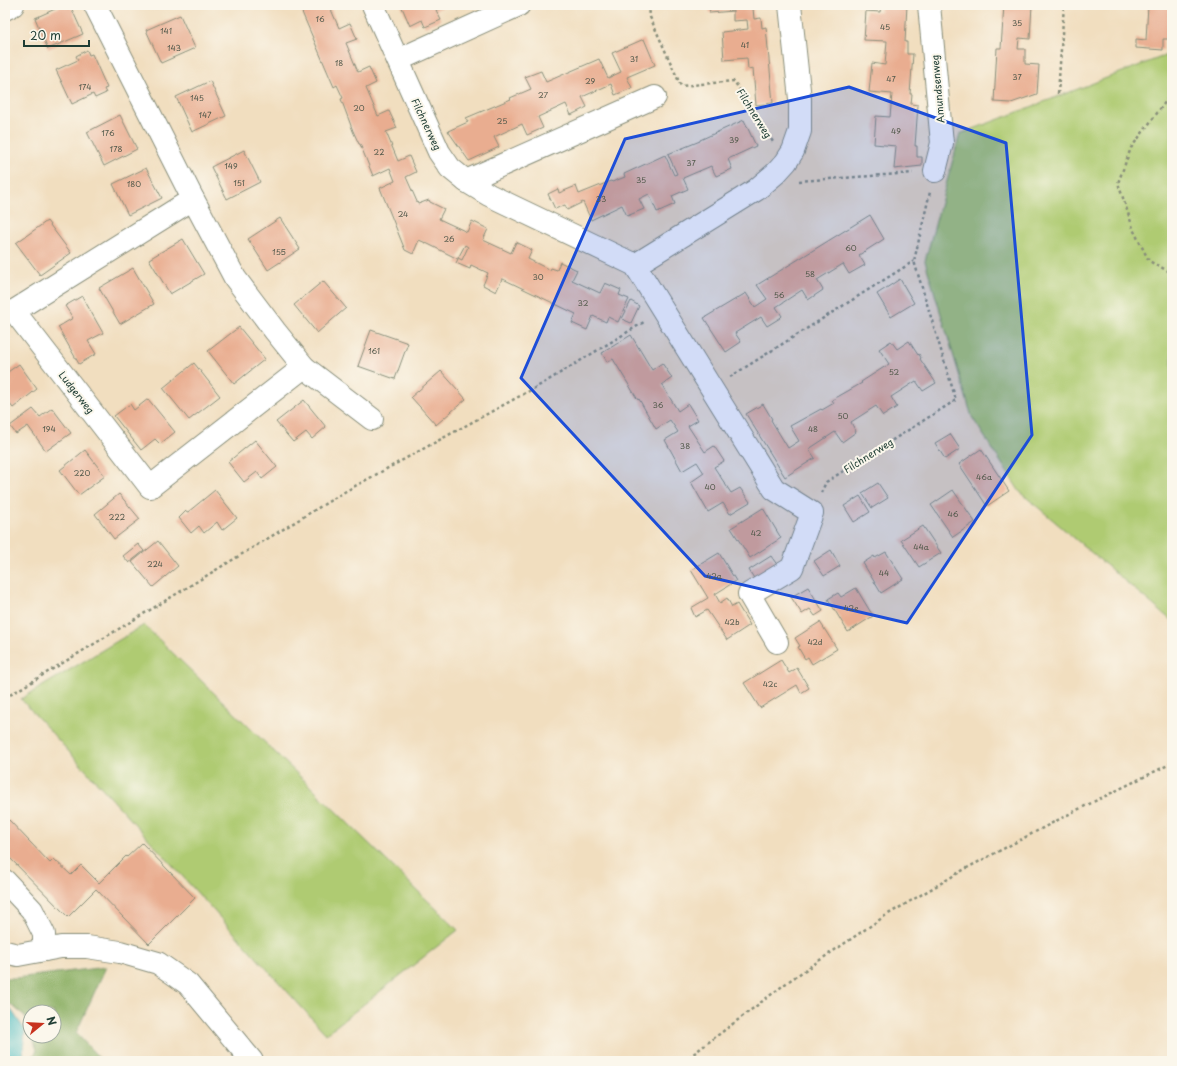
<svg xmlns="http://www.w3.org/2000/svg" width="1177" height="1066" font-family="'Playpen Sans',sans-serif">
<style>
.green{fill:#afcb72;stroke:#678453}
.forest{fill:#8baf64;stroke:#55764c}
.water{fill:#4ababf;stroke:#347c7a}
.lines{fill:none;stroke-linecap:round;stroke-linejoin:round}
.stream{stroke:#4ababf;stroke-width:6}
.building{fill:#e9ad90;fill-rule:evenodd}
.minor-casing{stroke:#888e7a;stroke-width:24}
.path{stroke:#888e7a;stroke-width:2.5;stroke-dasharray:3 3;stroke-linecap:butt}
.minor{stroke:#fff;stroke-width:22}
.marked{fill:#1d4ed8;fill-opacity:0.2;stroke:#1d4ed8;stroke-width:3;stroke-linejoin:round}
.labels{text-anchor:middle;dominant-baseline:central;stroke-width:4;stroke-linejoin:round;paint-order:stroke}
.number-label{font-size:8px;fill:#52594b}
.street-label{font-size:10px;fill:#1f3d34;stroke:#fbf7ec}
</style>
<rect width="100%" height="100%" fill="#fbf7ec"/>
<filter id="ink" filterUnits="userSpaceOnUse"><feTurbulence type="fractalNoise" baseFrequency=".025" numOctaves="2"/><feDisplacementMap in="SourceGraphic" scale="8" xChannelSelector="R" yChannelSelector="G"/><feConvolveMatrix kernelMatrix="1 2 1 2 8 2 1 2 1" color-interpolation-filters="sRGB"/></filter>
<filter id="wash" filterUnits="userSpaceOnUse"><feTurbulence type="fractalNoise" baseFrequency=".012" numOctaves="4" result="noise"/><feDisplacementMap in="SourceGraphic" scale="16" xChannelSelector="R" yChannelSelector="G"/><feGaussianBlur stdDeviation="0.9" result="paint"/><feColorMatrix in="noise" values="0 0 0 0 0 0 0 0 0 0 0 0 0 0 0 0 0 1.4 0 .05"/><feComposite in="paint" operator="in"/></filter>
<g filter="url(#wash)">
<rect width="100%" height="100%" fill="#f1debf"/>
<g class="green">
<polygon points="1172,53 1172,621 1020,492 972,417 925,261 960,134"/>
<polygon points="144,625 458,930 326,1034 21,699"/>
</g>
<polygon class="forest" points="106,967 76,1033 102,1061 30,1061 37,1050 32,1036 54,1036 54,1012 30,1012 30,1031 25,1016 5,1000 5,978 16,978"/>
<polygon class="water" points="5,1003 10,1008 25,1030 23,1057 19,1061 5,1061"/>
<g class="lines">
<polyline class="stream" points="5,1044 23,1057 33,1061"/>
</g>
<g id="blocks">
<g class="building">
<polygon points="64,5 70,5 83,34 48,49 35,18"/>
<path d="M297 5H329L339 28 350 23 357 39 346 43 358 72 369 67 376 83 366 88 378 116 389 111 397 128 386 132 398 161 409 156 416 172 406 177 418 204 429 200 430 202 444 209 439 219 467 232 472 221 488 229 483 240 511 253 516 242 532 250 528 259 550 270 551 268 557 270 560 262 577 270 572 280 600 293 605 283 621 290 619 295 629 299 618 322 608 317 606 322 593 316 587 330 572 323 576 314 503 279H502L496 292 483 285 488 273 471 265 470 269 456 263 458 259 428 244 419 240 413 254 405 250 380 188 395 181 390 168 373 176 360 144H359L353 131 341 99 343 98 337 85 334 87 301 10 300 11ZM465 245 468 247 462 260 458 258Z"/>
<polygon points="401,5 447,5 436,10 441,20 425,27 422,20 410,26"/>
<polygon points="709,5 750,5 750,8 753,8 754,19 761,18 762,28 766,27 773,103 756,105 753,68 748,69 747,58 724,60 722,32 748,29 747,20 733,21 733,11 710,13"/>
<polygon points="881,5 907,5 905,42 907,42 907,54 913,54 910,94 912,94 911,104 918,105 915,146 917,146 917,157 922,157 922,166 894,169 896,146 874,144 876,116 890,117 892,94 869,92 872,63 885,65 887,41 864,40 866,11 880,12"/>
<polygon points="1004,5 1032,5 1030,39 1019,38 1018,49 1025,49 1025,64 1039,65 1037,94 1011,103 994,102 997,48 1001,48"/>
<polygon points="1148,5 1172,5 1172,39 1163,39 1163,50 1136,48 1136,39 1146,40"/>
<polygon points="180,15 195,48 161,63 146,30"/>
<polygon points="644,39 655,65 627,77 632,88 615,95 611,84 582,97 587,107 571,115 566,104 538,117 543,128 527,135 522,124 494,137 499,147 469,161 448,131 468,122 466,118 511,99 510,98 531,89 525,77 541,71 546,82 599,59 608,78 621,72 612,53"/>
<polygon points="87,50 89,55 92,54 107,88 104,89 106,93 95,98 93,94 72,104 56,70 78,60 76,56"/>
<polygon points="210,81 226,116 192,132 176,97"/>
<polygon points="120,115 137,149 104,166 87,132"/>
<polygon points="744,120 756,146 728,159 732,169 716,176 711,166 683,178 688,189 672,196 675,204 657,212 649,194 639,199 644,209 627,216 622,205 591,220 583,202 567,210 565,205 555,209 548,194 558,189 559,193 576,186 579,194 611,181 612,182 625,177 624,174 665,155 674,175 677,174 668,154 700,141 700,140"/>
<polygon points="244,150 260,182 227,199 211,167"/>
<polygon points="146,168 162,198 128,215 113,184"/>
<polygon points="870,215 884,239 859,255 865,265 849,274 843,264 817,280 823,290 808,300 802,290 776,307 782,316 780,318 767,326 761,317 735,333 741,342 726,352 704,318 746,293 755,307 767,299 757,285"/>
<polygon points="280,218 300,249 268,270 248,239"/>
<polygon points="47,221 71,253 40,275 16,243"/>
<polygon points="183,239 204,274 170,294 149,259"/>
<polygon points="133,268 154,304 120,324 99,288"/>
<polygon points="900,279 914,303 891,317 877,294"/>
<polygon points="323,281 346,308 317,333 294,305"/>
<polygon points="82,296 103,333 88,341 96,354 79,364 58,327 73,318 65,306"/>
<polygon points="631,301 639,306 631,323 622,319"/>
<polygon points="239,327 265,359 234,384 208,351"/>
<polygon points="371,330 408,343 395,379 358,366"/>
<polygon points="631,335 652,370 662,363 672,378 662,385 678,411 688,404 698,420 688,426 705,452 714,446 724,461 714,467 731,493 740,488 750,502 730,514 723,503 708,512 691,482 704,473 697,462 682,471 665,440 678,432 670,420 656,429 639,399 638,400 613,359 607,362 602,353"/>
<polygon points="891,341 897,349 909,341 918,355 919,354 921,358 920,359 936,383 923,391 916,381 891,397 897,407 883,416 876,406 851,422 856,432 842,442 835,432 809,449 815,458 785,477 746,414 763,404 772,419 771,420 788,448 799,441 790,426 821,409 822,410 834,403 832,400 862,383 861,382 889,364 879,349"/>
<polygon points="194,363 220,396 189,420 163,388"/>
<polygon points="19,364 37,389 13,408 5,398 5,374"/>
<polygon points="441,371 466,399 436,425 411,397"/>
<polygon points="148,399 175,432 160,444 155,439 141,450 114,416 130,404 134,410"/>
<polygon points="304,400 326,427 312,439 306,432 293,442 276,422"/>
<polygon points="52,408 71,433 46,451 28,426 16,434 10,426 33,409 40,417"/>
<polygon points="950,434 960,449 945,459 935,443"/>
<polygon points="255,440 277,467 262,479 257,472 244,482 228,462"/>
<polygon points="981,449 1009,491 987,506 959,464"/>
<polygon points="85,450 105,476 79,495 60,470"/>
<polygon points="878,483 888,498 872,508 862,493"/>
<polygon points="215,490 237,518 222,530 217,522 204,533 199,526 191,533 179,518 186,511 188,512"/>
<polygon points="953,490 975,522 953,537 931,505"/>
<polygon points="119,494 140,519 114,539 95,514"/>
<polygon points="860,496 870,512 854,522 844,506"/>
<polygon points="763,508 781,538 750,558 731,528"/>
<polygon points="923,526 941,553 919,567 901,540"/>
<polygon points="158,541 178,566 153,587 132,562"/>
<polygon points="138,544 144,551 129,563 123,556"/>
<polygon points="831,550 840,566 824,576 814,561"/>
<polygon points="886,552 903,579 881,593 863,563 874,556 875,558"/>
<polygon points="719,553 736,581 715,594 720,603 727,598 732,607 737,604 750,625 727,640 707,610 695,617 691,608 708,598 691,570"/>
<polygon points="771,556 778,566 755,580 749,570"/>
<polygon points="808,587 823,611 815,616 810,609 802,614 791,597"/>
<polygon points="856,588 873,616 848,632 828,599 838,593 841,597"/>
<polygon points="820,622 837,649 812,664 808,657 805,659 798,647 800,646 795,638"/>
<polygon points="781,660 789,673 797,668 809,688 801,693 797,685 760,708 744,683"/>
<polygon points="9,820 50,863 54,859 71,875 81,865 99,883 126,856 127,857 142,843 195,898 149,944 96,889 68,917 5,853 5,824"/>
</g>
</g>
</g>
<g filter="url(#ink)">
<use href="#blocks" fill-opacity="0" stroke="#888e7a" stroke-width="1"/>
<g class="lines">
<g class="minor-casing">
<g id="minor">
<polyline points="95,5 193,199 235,278 275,331 304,367 372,419"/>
<polyline points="373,5 439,152 450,168 466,181 489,195 635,265 774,489 812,513 792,568 749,594 777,642"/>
<polyline points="929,5 942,143 935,171"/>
<polyline points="5,9 13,5"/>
<polyline points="398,60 519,5"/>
<polyline points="466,181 655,97"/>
<polyline points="193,199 14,311 150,487 304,367"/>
<polyline points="635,265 756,190 776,173 786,162 793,151 800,131 800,99 790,5"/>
<polyline points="5,881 32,910 44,934 44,950"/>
<polyline points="5,952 18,955 61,947 87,947 120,952 158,963 188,984 252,1061"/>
</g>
</g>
<g class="path">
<polyline points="649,5 650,17 681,86 734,81 773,142"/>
<polyline points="1172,93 1131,148 1118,183 1134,231 1149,261 1172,273"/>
<polyline points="1058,94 1064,5"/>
<polyline points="799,181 913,173"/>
<polyline points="730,377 914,261"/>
<polyline points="821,493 826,482 956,400 914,261 930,192"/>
<polyline points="5,698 346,491 542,384 644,322"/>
<polyline points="684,1061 789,981 885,916 965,869 1073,812 1172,763"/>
</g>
<use href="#minor" class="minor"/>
</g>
</g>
<path class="marked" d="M849 87 1006 143 1032 435 907 623 705 576 521 378 625 139Z"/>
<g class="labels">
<g class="number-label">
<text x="320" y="19">16</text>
<text x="1017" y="23">35</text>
<text x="885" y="27">45</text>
<text x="166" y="31">141</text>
<text x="745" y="45">41</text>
<text x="174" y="48">143</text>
<text x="634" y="59">31</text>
<text x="339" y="63">18</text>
<text x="1017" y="77">37</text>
<text x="891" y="79">47</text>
<text x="590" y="81">29</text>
<text x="85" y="87">174</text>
<text x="543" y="95">27</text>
<text x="197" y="98">145</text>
<text x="359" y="108">20</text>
<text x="205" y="115">147</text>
<text x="502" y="121">25</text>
<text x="896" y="131">49</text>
<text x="108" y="133">176</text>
<text x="734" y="140">39</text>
<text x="116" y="149">178</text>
<text x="379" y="152">22</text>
<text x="691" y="163">37</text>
<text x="231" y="166">149</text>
<text x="641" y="180">35</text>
<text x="239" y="183">151</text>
<text x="134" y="184">180</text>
<text x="601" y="199">33</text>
<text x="403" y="214">24</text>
<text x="449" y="239">26</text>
<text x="851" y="248">60</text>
<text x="279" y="252">155</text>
<text x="810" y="274">58</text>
<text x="538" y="277">30</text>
<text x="779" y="295">56</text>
<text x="583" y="303">32</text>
<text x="374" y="351">161</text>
<text x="894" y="372">52</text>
<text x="658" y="405">36</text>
<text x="843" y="416">50</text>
<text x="49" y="429">194</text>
<text x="813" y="429">48</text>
<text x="685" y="446">38</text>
<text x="82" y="473">220</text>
<text x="984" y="477">46a</text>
<text x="710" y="487">40</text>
<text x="953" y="514">46</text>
<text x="117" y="517">222</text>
<text x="756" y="533">42</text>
<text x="921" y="547">44a</text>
<text x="155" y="564">224</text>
<text x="884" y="573">44</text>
<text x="714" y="576">42a</text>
<text x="851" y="608">42e</text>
<text x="732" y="622">42b</text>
<text x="815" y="642">42d</text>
<text x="770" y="684">42c</text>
</g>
<g class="street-label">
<text transform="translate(937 89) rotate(-95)">Amundsenweg</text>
<text transform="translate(755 113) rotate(58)">Filchnerweg</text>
<text transform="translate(427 124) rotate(65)">Filchnerweg</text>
<text transform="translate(77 392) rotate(52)">Ludgerweg</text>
<text transform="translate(868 455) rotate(-32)">Filchnerweg</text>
</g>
</g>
<rect width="1177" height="1066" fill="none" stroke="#fbf7ec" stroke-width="20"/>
<g transform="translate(42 1024) rotate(72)"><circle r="19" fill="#fbf7ec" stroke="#a3ada2"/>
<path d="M0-3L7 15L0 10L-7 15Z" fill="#c8321e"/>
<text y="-6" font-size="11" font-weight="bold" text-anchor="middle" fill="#1f3d34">N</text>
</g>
<path d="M24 40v6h65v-6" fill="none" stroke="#1f3d34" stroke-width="2"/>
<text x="30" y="40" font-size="12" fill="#1f3d34" stroke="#fbf7ec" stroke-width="3" paint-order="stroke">20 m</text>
</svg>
